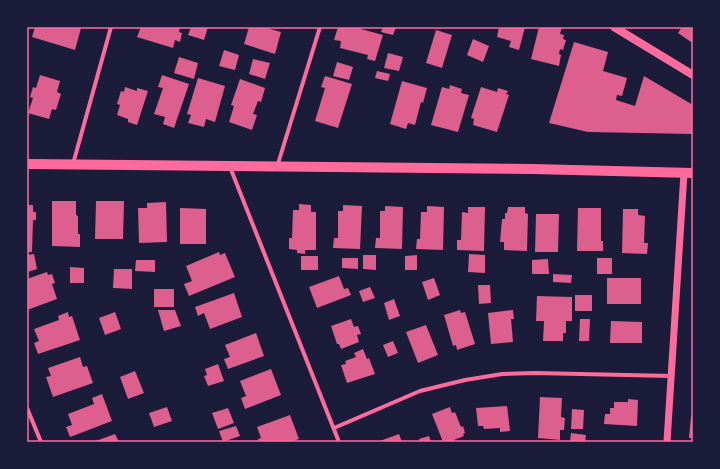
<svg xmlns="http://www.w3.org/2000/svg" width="720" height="469" font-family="Overpass,sans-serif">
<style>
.building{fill:#dd5f8e}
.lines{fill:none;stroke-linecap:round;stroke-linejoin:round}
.minor{stroke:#ff6b9d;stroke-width:4}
.tertiary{stroke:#ff6b9d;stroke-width:7}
.secondary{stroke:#ff6b9d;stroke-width:8}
.primary{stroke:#ff6b9d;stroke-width:10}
.neatline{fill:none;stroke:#ff6b9d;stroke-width:1.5}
</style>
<rect width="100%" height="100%" fill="#1b1b3a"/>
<g class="building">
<polygon points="35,27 78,27 81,28 75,50 32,37"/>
<polygon points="141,27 180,27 179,32 182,33 180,42 175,40 173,48 137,37"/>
<polygon points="191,27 208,27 204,40 188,35"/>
<polygon points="249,27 263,27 281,32 275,54 244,44"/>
<polygon points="338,27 362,27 361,29 383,35 375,61 367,59 368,55 340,48 341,41 334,40"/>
<polygon points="383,27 396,27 393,35 381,32"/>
<polygon points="499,27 525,27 519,50 509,47 511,41 497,37"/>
<polygon points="539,27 543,28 543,27 562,27 560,34 564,35 563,39 566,40 563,50 560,49 559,54 561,55 559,66 531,59"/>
<polygon points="682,27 693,27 693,39 691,42 678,33"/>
<polygon points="436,30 452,35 442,68 426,63"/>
<polygon points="473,39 489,46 483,62 467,55"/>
<polygon points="574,42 608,52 603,71 627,78 622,96 617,95 616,100 635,106 644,76 693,105 693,134 588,132 549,123"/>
<polygon points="224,50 239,55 235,70 219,66"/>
<polygon points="388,53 403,57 399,71 384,68"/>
<polygon points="179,57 198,63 194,79 174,73"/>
<polygon points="253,59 270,63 265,79 249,74"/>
<polygon points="337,62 353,67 349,80 333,76"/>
<polygon points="377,71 390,74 388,81 375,78"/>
<polygon points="40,75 60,81 57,92 61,94 56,110 52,109 49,119 28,113 33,98 30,97 33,87 36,88"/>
<polygon points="162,75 189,84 174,128 163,124 165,117 154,114 163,88 158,87"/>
<polygon points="325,76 352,84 338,128 315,121 325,88 321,87"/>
<polygon points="198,78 225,86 215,122 206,119 204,127 188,123 191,115 187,114"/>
<polygon points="240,79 265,88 261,102 258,101 253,114 257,115 252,130 229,122 234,106 231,105"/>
<polygon points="402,81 427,88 423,103 421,102 415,125 408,123 406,129 390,124"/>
<polygon points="450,85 462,89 461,93 469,95 458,132 431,125 442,87 449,89"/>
<polygon points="125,87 137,91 137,88 148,91 137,125 128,122 128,119 117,115 120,105 117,104 121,91 124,92"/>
<polygon points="481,87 497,92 498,88 508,91 506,94 509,95 497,132 473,125 474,119 471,118"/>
<polygon points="52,201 76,201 76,215 78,216 78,234 80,234 80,247 52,246"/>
<polygon points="96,201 124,201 123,239 95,239"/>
<polygon points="166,202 167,242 139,243 138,208 147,208 147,203"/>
<polygon points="299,204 311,205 311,212 316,212 316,250 305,250 305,254 297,253 297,250 289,249 289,238 292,238 293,210 299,210"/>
<polygon points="27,205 33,205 33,212 36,212 36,220 33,220 32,252 27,252"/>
<polygon points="343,205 362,206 360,249 333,248 334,238 338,238 338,211 343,211"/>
<polygon points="385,206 403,207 402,249 375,248 376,238 380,238 380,211 385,211"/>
<polygon points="427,206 444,207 443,250 416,249 417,239 420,239 421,212 427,212"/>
<polygon points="468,207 485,207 484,251 457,250 457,240 461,240 462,212 468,213"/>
<polygon points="508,207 525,207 525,213 528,214 527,251 504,250 504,242 500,242 502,219 505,219 505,213 507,213"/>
<polygon points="180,208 206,209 206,244 180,244"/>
<polygon points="578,208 601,208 601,241 603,241 603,251 577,251"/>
<polygon points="623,209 638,209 638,215 645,216 644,243 648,243 647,254 622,253"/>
<polygon points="536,214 559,214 558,252 535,252"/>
<polygon points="219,252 220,255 225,253 235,277 189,296 184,284 192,281 186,266"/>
<polygon points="34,254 37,269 27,272 27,255"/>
<polygon points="469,254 485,255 485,273 468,272"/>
<polygon points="363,255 376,255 376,270 363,269"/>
<polygon points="417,255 417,270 405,270 405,256"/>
<rect x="301" y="256" width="17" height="14"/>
<polygon points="342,258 358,258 358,269 342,268"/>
<rect x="597" y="258" width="15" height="16"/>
<polygon points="548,259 549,274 532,274 532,260"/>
<polygon points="136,260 155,260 155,272 135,271"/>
<polygon points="70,267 84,268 84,283 70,283"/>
<polygon points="114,269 132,269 132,289 113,288"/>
<polygon points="47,272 48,275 52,274 55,283 52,284 57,299 27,310 27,279"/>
<polygon points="553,274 572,275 571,283 553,282"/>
<polygon points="339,276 344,289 348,288 351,295 317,308 309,287"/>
<polygon points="434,278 440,295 428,300 422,282"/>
<rect x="607" y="278" width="34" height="26"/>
<polygon points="478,285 490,285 491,303 479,304"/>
<polygon points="370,287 375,298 363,302 359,291"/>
<rect x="154" y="289" width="20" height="18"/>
<polygon points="234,293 242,317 210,329 204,313 198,316 195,307"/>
<rect x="575" y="295" width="17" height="16"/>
<polygon points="537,296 572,297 572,321 566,321 566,333 563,333 563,341 543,341 544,321 536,321"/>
<polygon points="394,299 400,316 389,320 384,303"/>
<polygon points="158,310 175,310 181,326 164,331"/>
<polygon points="460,310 461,313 465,312 475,344 457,350 456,345 453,346 444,315"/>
<polygon points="513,310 514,319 511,319 513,342 491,344 488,313"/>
<polygon points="68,312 69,317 72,316 80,340 38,354 34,343 39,341 34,329 59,320 58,316"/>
<polygon points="115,312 121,329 105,335 99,318"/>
<polygon points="351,319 354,327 358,326 361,334 357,335 359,342 341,349 339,344 337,344 331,326"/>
<polygon points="580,319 590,319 589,341 579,341"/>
<polygon points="611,321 642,322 642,343 610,343"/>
<polygon points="426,325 438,355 418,363 406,332"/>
<polygon points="256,333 264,356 228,369 224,359 230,357 225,345"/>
<polygon points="393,341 398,353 388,357 383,345"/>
<polygon points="363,349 367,359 369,358 375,374 347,383 341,365 346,364 345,361 356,357 354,353"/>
<polygon points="80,357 83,367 87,366 93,383 53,397 46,377 51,376 48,368"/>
<polygon points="218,364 224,381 208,386 204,376 207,375 205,369"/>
<polygon points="271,369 281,395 245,409 241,398 246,396 240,381"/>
<polygon points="135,371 144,393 128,399 120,377"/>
<polygon points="102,394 112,421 70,437 66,427 72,425 68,414 94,404 92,398"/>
<polygon points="540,397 562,398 561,417 565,418 564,430 560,430 560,440 538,438"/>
<polygon points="628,399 638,400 637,426 604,424 605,414 610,414 610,408 614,408 614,402 628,402"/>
<polygon points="507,406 510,431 500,432 500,428 484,429 483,426 478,426 476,408"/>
<polygon points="167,407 172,421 154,427 149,413"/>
<polygon points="450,407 452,413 455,412 461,427 463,426 465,433 463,434 464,436 454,440 454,442 443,442 432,414"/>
<polygon points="228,408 234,423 218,429 212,413"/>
<polygon points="572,409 584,410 583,429 571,429"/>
<polygon points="290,415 299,439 290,442 259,442 258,439 261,438 257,427"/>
<polygon points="691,416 693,416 693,438 689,438"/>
<polygon points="236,426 240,436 223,442 219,431"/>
<polygon points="571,433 586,435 585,442 570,442"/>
<polygon points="115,434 119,442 93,442"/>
<polygon points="399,434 402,442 377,442"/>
<polygon points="429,436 431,442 420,442 419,439"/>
</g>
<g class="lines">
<g class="minor">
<polyline points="73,164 111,27"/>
<polyline points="230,167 339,442"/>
<polyline points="277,167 320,27"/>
<polyline points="27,408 41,442"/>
<polyline points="334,428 420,391 465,380 490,376 502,374 535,373 672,376"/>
</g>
<polyline class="tertiary" points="667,442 684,173"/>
<polyline class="secondary" points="614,27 693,75"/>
<polyline class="primary" points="27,164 533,169 693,173"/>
</g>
<rect width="720" height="469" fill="none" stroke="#1b1b3a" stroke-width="56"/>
<rect x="28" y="28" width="664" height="413" class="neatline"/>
</svg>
